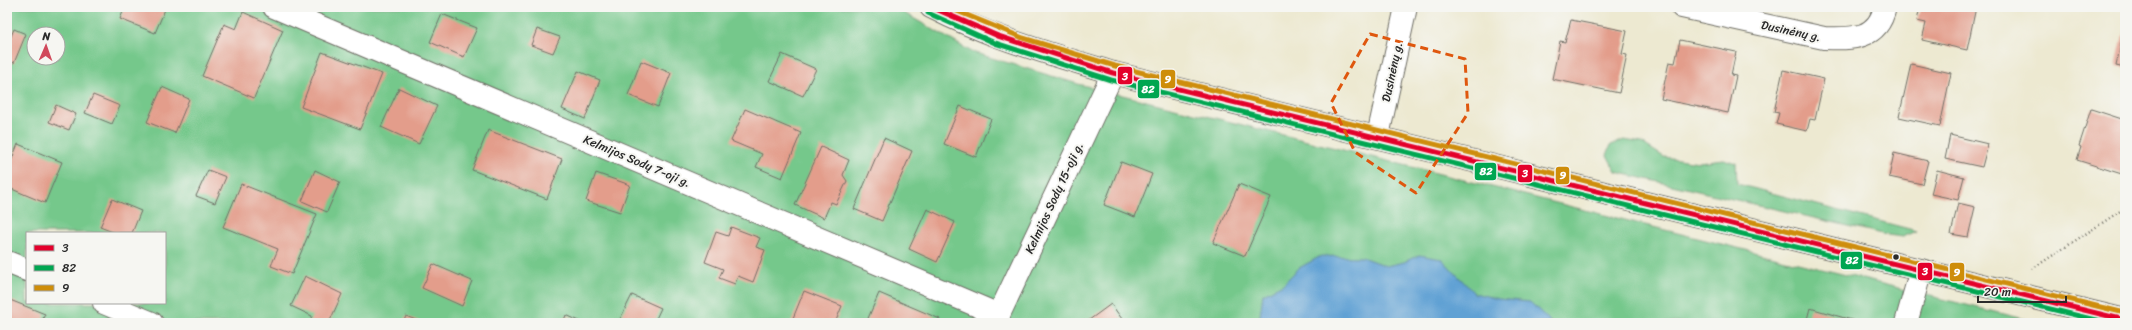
<svg xmlns="http://www.w3.org/2000/svg" width="2132" height="330" font-family="Sriracha,sans-serif">
<style>
.green{fill:#74c88b;stroke:#507a5b;fill-rule:evenodd}
.water{fill:#61a1d4;stroke:#466680}
.building{fill:#e39d8b}
.lines{fill:none;stroke-linecap:round;stroke-linejoin:round}
.minor-casing{stroke:#6f6e65;stroke-width:24}
.major-casing{stroke:#6f6e65;stroke-width:24}
.path{stroke:#6f6e65;stroke-width:2.5;stroke-dasharray:1 3;stroke-linecap:butt}
.minor{stroke:#fff;stroke-width:22}
.major{stroke:#fff;stroke-width:22}
.bus-1-casing{stroke:#f6f6f2;stroke-width:8}
.bus-2-casing{stroke:#f6f6f2;stroke-width:8}
.bus-3-casing{stroke:#f6f6f2;stroke-width:8}
.bus-1{stroke:#e4002b;stroke-width:5}
.bus-2{stroke:#00a651;stroke-width:5}
.bus-3{stroke:#ce8d09;stroke-width:5}
.marked{fill:none;stroke:#df570e;stroke-width:3;stroke-dasharray:8 5;stroke-linejoin:round}
.bus-dot{fill:#2b2b2b;stroke:#f6f6f2;stroke-width:1.5}
.labels{text-anchor:middle;dominant-baseline:central;stroke-width:4;stroke-linejoin:round;paint-order:stroke}
.street-label{font-size:12px;fill:#2b2b2b;stroke:#f6f6f2}
.line-badge{stroke:#f6f6f2;stroke-width:1.5}
.badge-label{font-size:11px;text-anchor:middle;font-weight:bold;fill:#fff}
</style>
<rect width="100%" height="100%" fill="#f6f6f2"/>
<filter id="ink" filterUnits="userSpaceOnUse"><feTurbulence type="fractalNoise" baseFrequency=".025" numOctaves="2"/><feDisplacementMap in="SourceGraphic" scale="8" xChannelSelector="R" yChannelSelector="G"/><feConvolveMatrix kernelMatrix="1 2 1 2 8 2 1 2 1" color-interpolation-filters="sRGB"/></filter>
<filter id="wash" filterUnits="userSpaceOnUse"><feTurbulence type="fractalNoise" baseFrequency=".012" numOctaves="4" result="noise"/><feDisplacementMap in="SourceGraphic" scale="16" xChannelSelector="R" yChannelSelector="G"/><feGaussianBlur stdDeviation="0.9" result="paint"/><feColorMatrix in="noise" values="0 0 0 0 0 0 0 0 0 0 0 0 0 0 0 0 0 1.4 0 .05"/><feComposite in="paint" operator="in"/></filter>
<g filter="url(#wash)">
<rect width="100%" height="100%" fill="#ede9d1"/>
<g class="green">
<path d="M7 7H894L972 52 1078 84 2039 323H7ZM34 34H58V58H34ZM27 233H165V303H27Z"/>
<polygon points="1624,140 1642,143 1664,157 1699,162 1723,159 1736,163 1737,184 1917,231 1903,237 1887,235 1616,172 1607,155 1611,145"/>
</g>
<polygon class="water" points="1419,255 1442,259 1474,293 1499,299 1530,302 1549,320 1550,323 1259,323 1263,294 1283,284 1299,268 1321,256 1362,257 1386,266 1404,262"/>
<g id="blocks">
<g class="building">
<polygon points="125,7 166,7 155,33 120,19"/>
<polygon points="1920,7 1976,7 1967,50 1922,40 1926,23 1917,21"/>
<polygon points="243,12 283,30 254,98 202,76 224,24 236,29"/>
<polygon points="442,14 477,28 464,57 430,42"/>
<polygon points="1571,20 1627,31 1622,54 1627,55 1619,93 1552,79 1560,41 1565,42"/>
<polygon points="14,29 26,34 14,63 7,60 7,46"/>
<polygon points="537,29 560,37 553,53 531,45"/>
<polygon points="2124,30 2125,30 2125,68 2116,66"/>
<polygon points="1680,40 1736,52 1731,75 1736,76 1728,113 1661,99 1669,62 1675,63"/>
<polygon points="322,52 382,74 360,129 301,107"/>
<polygon points="782,54 816,69 803,96 769,81"/>
<polygon points="641,61 671,73 658,107 628,95"/>
<polygon points="1911,64 1951,73 1940,126 1899,117"/>
<polygon points="1783,70 1824,79 1815,120 1810,119 1807,131 1776,124 1779,113 1774,112"/>
<polygon points="578,71 600,80 585,119 562,109"/>
<polygon points="162,87 189,99 175,133 147,122"/>
<polygon points="399,88 437,106 419,144 381,127"/>
<polygon points="93,95 120,106 112,124 85,113"/>
<polygon points="56,105 76,114 69,130 49,122"/>
<polygon points="960,106 991,119 976,157 944,144"/>
<polygon points="745,109 801,133 782,178 756,167 762,154 731,141"/>
<polygon points="2091,109 2125,120 2125,175 2077,160 2081,147 2079,146"/>
<polygon points="488,130 562,159 547,199 472,170"/>
<polygon points="1950,135 1988,144 1982,167 1945,159"/>
<polygon points="884,138 912,151 882,221 854,209"/>
<polygon points="18,144 62,162 45,203 7,187 7,171"/>
<polygon points="821,147 849,160 843,175 847,181 836,204 831,202 824,218 795,205"/>
<polygon points="1894,153 1928,161 1922,184 1889,177"/>
<polygon points="1121,162 1152,174 1135,217 1104,205"/>
<polygon points="208,170 226,177 215,203 196,196"/>
<polygon points="315,170 340,182 327,212 302,201"/>
<polygon points="1937,170 1964,177 1958,200 1931,194"/>
<polygon points="596,173 630,185 620,212 586,201"/>
<polygon points="241,184 317,214 292,274 271,266 278,249 223,227"/>
<polygon points="1239,184 1271,197 1245,256 1213,243"/>
<polygon points="112,199 141,211 132,233 115,233 100,227"/>
<polygon points="1958,203 1975,207 1968,237 1951,234"/>
<polygon points="927,209 955,222 937,262 909,249"/>
<polygon points="731,227 760,238 756,247 765,250 753,282 738,276 735,284 719,278 723,269 705,262 716,232 728,236"/>
<polygon points="433,264 472,281 462,306 422,288"/>
<polygon points="305,276 342,294 329,323 309,323 312,316 291,306"/>
<polygon points="804,291 842,306 835,323 791,323"/>
<polygon points="879,293 940,319 938,323 866,323"/>
<polygon points="632,295 661,308 654,323 618,323"/>
<polygon points="10,300 45,314 41,323 7,323 7,308"/>
<polygon points="1111,304 1125,323 1085,323"/>
<polygon points="1810,308 1862,323 1806,323"/>
<polygon points="566,315 584,323 563,323"/>
<polygon points="406,316 423,323 403,323"/>
</g>
</g>
</g>
<g filter="url(#ink)">
<use href="#blocks" fill-opacity="0" stroke="#6f6e65" stroke-width="1"/>
<g class="lines">
<g class="minor-casing">
<g id="minor">
<polyline points="274,7 999,315"/>
<path d="M1682 7 1824 38C1852 39 1878 40 1885 7"/>
<polyline points="1378,136 1406,7"/>
<polyline points="7,262 27,270"/>
<polyline points="104,303 152,323"/>
<polyline points="995,323 1113,73"/>
<polyline points="1906,323 1921,270"/>
</g>
</g>
<g class="major-casing">
<path id="major" d="M931 7C989 37 1051 54 1113 73L2125 320"/>
</g>
<polyline class="path" points="2032,269 2125,208"/>
<use href="#minor" class="minor"/>
<use href="#major" class="major"/>
<g class="bus-1-casing">
<polyline id="bus-1" points="931,7 998,36 1113,73 2125,320"/>
</g>
<g class="bus-2-casing">
<polyline id="bus-2" points="928,13 995,43 1111,80 2108,323"/>
</g>
<g class="bus-3-casing">
<polyline id="bus-3" points="947,7 1023,38 1115,66 2125,313"/>
</g>
<use href="#bus-1" class="bus-1"/>
<use href="#bus-2" class="bus-2"/>
<use href="#bus-3" class="bus-3"/>
</g>
</g>
<path class="marked" d="M1370 34 1465 59 1468 113 1416 193 1355 152 1331 103Z"/>
<circle class="bus-dot" cx="1896" cy="257" r="3.5"/>
<g class="labels">
<g class="street-label">
<text transform="translate(1791 31) rotate(12)">Dusinėnų g.</text>
<text transform="translate(1392 72) rotate(-78)">Dusinėnų g.</text>
<text transform="translate(637 161) rotate(23)">Kelmijos Sodų 7-oji g.</text>
<text transform="translate(1054 198) rotate(-65)">Kelmijos Sodų 15-oji g.</text>
</g>
</g>
<g class="line-badge">
<rect x="1117" y="66" width="16" height="19" rx="4" fill="#e4002b"/>
<rect x="1160" y="69" width="16" height="20" rx="4" fill="#ce8d09"/>
<rect x="1137" y="79" width="23" height="20" rx="4" fill="#00a651"/>
<rect x="1474" y="162" width="23" height="19" rx="4" fill="#00a651"/>
<rect x="1517" y="164" width="16" height="19" rx="4" fill="#e4002b"/>
<rect x="1555" y="166" width="15" height="19" rx="4" fill="#ce8d09"/>
<rect x="1840" y="251" width="23" height="19" rx="4" fill="#00a651"/>
<rect x="1917" y="262" width="16" height="19" rx="4" fill="#e4002b"/>
<rect x="1949" y="262" width="16" height="20" rx="4" fill="#ce8d09"/>
</g>
<g class="badge-label">
<text x="1125" y="80">3</text>
<text x="1168" y="83">9</text>
<text x="1148" y="93">82</text>
<text x="1486" y="175">82</text>
<text x="1525" y="177">3</text>
<text x="1563" y="179">9</text>
<text x="1852" y="264">82</text>
<text x="1925" y="275">3</text>
<text x="1957" y="276">9</text>
</g>
<rect width="2132" height="330" fill="none" stroke="#f6f6f2" stroke-width="24"/>
<rect x="26" y="232" width="140" height="72" fill="#f6f6f2" stroke="#a5a5a2"/>
<rect x="34" y="245" width="20" height="6" fill="#e4002b" stroke="#a5a5a2"/>
<text x="62" y="252" font-size="12" fill="#2b2b2b">3</text>
<rect x="34" y="265" width="20" height="6" fill="#00a651" stroke="#a5a5a2"/>
<text x="62" y="272" font-size="12" fill="#2b2b2b">82</text>
<rect x="34" y="285" width="20" height="6" fill="#ce8d09" stroke="#a5a5a2"/>
<text x="62" y="292" font-size="12" fill="#2b2b2b">9</text>
<g transform="translate(46 46) rotate(2)"><circle r="19" fill="#f6f6f2" stroke="#a5a5a2"/>
<path d="M0-3L7 15L0 10L-7 15Z" fill="#d1495b"/>
<text y="-6" font-size="11" font-weight="bold" text-anchor="middle" fill="#2b2b2b">N</text>
</g>
<path d="M1978 296v6h88v-6" fill="none" stroke="#2b2b2b" stroke-width="2"/>
<text x="1984" y="296" font-size="12" fill="#2b2b2b" stroke="#f6f6f2" stroke-width="3" paint-order="stroke">20 m</text>
</svg>
